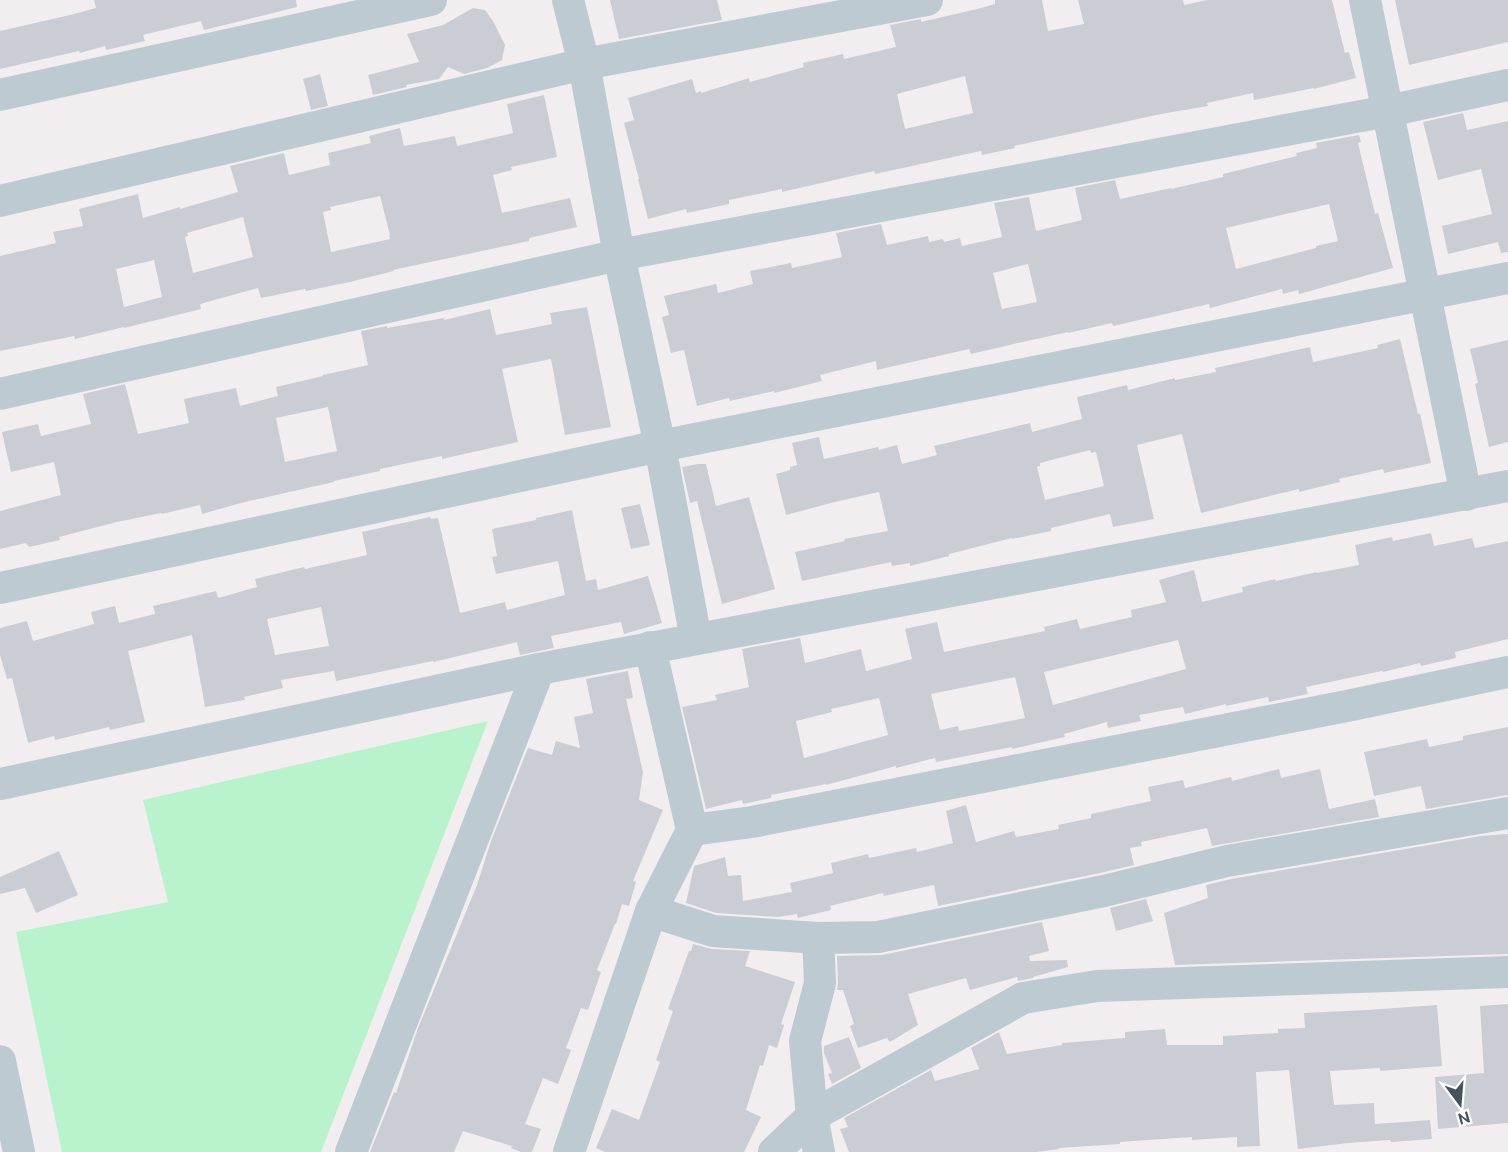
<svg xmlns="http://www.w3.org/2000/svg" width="1508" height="1152" font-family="Ubuntu,sans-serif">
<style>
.green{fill:#b9f3cd}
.building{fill:#caced4;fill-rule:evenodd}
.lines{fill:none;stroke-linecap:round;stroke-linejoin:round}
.minor{stroke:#becad2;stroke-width:32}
</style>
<rect width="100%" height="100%" fill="#f2eeef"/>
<polygon class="green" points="488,721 321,1152 62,1152 16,932 168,902 143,800"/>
<g class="building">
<polygon points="94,0 296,0 297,7 204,30 201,21 143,35 145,41 106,50 105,46 80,53 79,51 0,69 0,31 70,15 96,8"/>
<polygon points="610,0 717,0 722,20 619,39"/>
<path d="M995 0H1042L1048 31 1084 24 1078 0H1183L1184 5 1207 0H1332L1345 53 1349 52 1356 78 1314 89V88L1254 100 1253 93 1207 103 1208 106 1161 114 1065 135 1014 146 1015 148 982 155 981 151 875 174 874 171 782 192V189L729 200V204L687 213 686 209 648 219 638 179H639L624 123 634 120 628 98 692 79 696 93 701 91V93L749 78 750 82 804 67 803 63 843 54 844 59 896 47 890 25 921 19V22L977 9 995 4ZM965 76 973 113 905 129 897 94Z"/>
<polygon points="1395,0 1508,0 1508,42 1409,65"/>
<polygon points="473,8 485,10 493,21 505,45 502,60 487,68 464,74 448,67 439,79 406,85 407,87 373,95 368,75 419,62 407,34 443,25"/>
<polygon points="320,74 328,106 311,110 303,79"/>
<path d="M544 95 557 157 511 167 512 170 493 175 502 213 570 198 577 227 529 238V241L393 270 394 271 350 282 306 291 305 289 261 298 258 288 200 304 201 309 124 328V327L75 339 74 336 0 351V256L56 243 53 232 83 226 79 209 138 194 143 218 180 207V209L238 192 230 166 284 153 289 175 330 165 328 153 371 143 369 136 400 128 404 146 455 136 457 146 513 133 507 104ZM380 196 390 235 389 236 390 239 331 252 323 212 331 210 330 207ZM243 217 253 257 193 273 185 237 188 236 187 233ZM154 260 162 297 124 307 116 269Z"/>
<polygon points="1463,113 1467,130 1508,121 1508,252 1501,253 1498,242 1448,254 1442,226 1492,214 1481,169 1438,180 1423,122"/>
<path d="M1359 135 1361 142 1358 143 1375 214 1378 213 1393 268 1299 294 1298 290 1283 294 1282 289 1210 308 1209 304 1113 326 1112 323 1068 333V332L1014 344 971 354 969 349 877 370 876 361 820 375 822 381 774 393V391L730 401 729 398 697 406 684 350 671 353 662 317 669 315 664 296 716 284 718 293 753 284 750 271 791 263 792 268 842 257 836 233 881 224 887 245 928 236 929 242 943 239 944 242 960 238 962 246 1002 237 994 203 1029 197 1036 231 1082 220 1075 188 1115 180 1120 199 1171 188V189L1223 177V174L1297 156 1296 153 1317 148 1316 143ZM1329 204 1338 241 1316 246V248L1236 269 1226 228ZM1028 264 1037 302 1002 309 993 273Z"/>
<path d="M587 307 611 427 565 435 551 359 502 369 518 442 442 459V456L380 469V471L334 481V482L241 503 202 514 200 505 162 514 161 513 117 522 59 537 60 540 29 547 26 543 0 549V511L61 495 54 462 11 472 2 432 38 424 41 436 91 424 83 394 125 384 138 434 189 423 184 399 236 388 240 406 278 396 276 387 323 376V375L368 365 361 331 387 326V328L444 318V320L490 309 496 335 552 324 550 313ZM328 407 337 451 285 462 276 418Z"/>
<path d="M1400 339 1418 414H1420L1431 463 1384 473 1383 469 1339 479 1340 482 1299 492V489L1201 513 1182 434 1137 445 1154 519 1113 527 1110 514 1051 528V531L1012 539V538L949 554V556L910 566V563L892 566 891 562 802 581 795 552 845 541 844 539 888 531 879 492 835 502 786 515 776 474 790 470V467L797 465 792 443 819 437 824 459 878 447 879 450 897 445 902 464 937 455 934 446 1030 423 1032 432 1082 419 1077 397 1127 385 1128 390 1175 378V380L1216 372 1215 368 1310 347 1313 362 1378 348 1377 345ZM1090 450 1091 453 1096 452 1104 486 1045 500 1037 467 1040 466V463Z"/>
<polygon points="1508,340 1508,442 1489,447 1475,384 1478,383 1470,349"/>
<polygon points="698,464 706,464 716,506 749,497 775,589 722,604 697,501 690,503 682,467"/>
<polygon points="640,504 650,545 631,549 621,508"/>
<path d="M572 510 586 581 596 579 598 590 648 576 662 623 624 634 621 622 551 636 554 648 520 655 517 642 433 662V661L336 681 334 671 281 680 283 688 244 697 245 700 205 707 192 635 128 651 145 722 110 730 109 727 55 740 54 736 28 743 12 678 7 679 0 655V628L27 621 33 641 94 624 91 612 115 606 119 623 155 614 153 606 216 591 218 598 257 587 255 579 304 567 305 569 367 555 362 532 430 517 431 519 438 518 460 613 505 602 507 610 565 595 558 561 496 574 492 557 497 556 492 529 536 520V518ZM321 607 329 646 275 655 267 619Z"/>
<path d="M1431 533 1434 546 1472 538 1475 548 1508 541V639L1455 652 1456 658 1421 666 1420 663 1383 672 1382 671 1306 687 1308 694 1269 702 1268 697 1226 706V704L1185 714 1183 707 1139 715 1141 721 1108 728 1107 722 1064 734 1065 737 1012 749V747L936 762 935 758 896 768V766L826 785V784L771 795V798L743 804 742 800 706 809 682 707 717 700 715 695 749 687 742 649 800 638 805 663 861 649 866 671 912 659 905 629 937 622 944 652 1045 631 1044 627 1077 619 1080 629 1132 617 1131 610 1166 602 1159 580 1194 570 1202 602 1243 592 1242 587 1275 579 1276 581 1317 572V573L1359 565 1355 545 1392 537 1393 541ZM1178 640 1186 669 1053 705 1044 672ZM1015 677 1025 718 959 731 958 726 940 730 931 694ZM879 698 888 735 804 758 796 721 832 712 831 709Z"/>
<polygon points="628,671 633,698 626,699 643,772 639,800 663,810 633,881 636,882 629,906 622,904 616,924 615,924 597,970 601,972 588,1010 581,1008 566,1048 571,1050 558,1084 543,1078 525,1124 541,1129 532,1152 521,1152 511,1148 512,1146 463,1131 454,1152 370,1152 394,1092 396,1093 418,1028 477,885 491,841 528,748 552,755 556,741 580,748 574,717 593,713 586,679"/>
<polygon points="1508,727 1508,795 1426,809 1421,786 1374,796 1364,752 1427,739 1429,747 1463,740 1463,736"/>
<polygon points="1279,769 1281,778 1320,769 1329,809 1375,799 1379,817 1212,846 1207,828 1141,842 1142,846 1130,848 1134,865 1100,873 938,906 934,885 884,896 883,893 830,906 831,910 798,918 797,914 778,917 716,913 686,903 694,866 725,857 728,876 741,875 743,901 792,892 790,883 833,873 831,863 868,854 869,858 916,848 917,852 953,843 946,811 966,805 976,842 1014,831 1016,837 1059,829 1058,825 1091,818 1091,814 1151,801 1148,787 1183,780 1185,788 1231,777 1232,781"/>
<polygon points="1508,834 1508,954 1175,965 1164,913 1208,898 1206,885 1231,879 1481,836"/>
<polygon points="59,851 78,895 36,913 25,888 0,894 0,877"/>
<polygon points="1146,899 1153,921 1116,931 1110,908"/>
<polygon points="1042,922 1049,951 1029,956 1030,961 1067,960 1068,967 1033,977 1033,978 1018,981 1017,977 970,990 966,978 908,994 918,1025 890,1042 887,1038 858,1048 850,1026 854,1024 843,990 837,990 838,983 837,956 882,955"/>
<polygon points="693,944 712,949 750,951 745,966 795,982 781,1024 784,1025 777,1048 769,1045 763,1066 760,1065 746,1110 761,1117 744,1152 605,1152 596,1148 612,1109 639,1120 660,1062 656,1060 673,1011 668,1009 689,951 691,951"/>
<polygon points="1508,1004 1508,1123 1438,1129 1435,1077 1484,1073 1480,1006"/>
<polygon points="1437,1005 1442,1066 1380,1071 1380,1068 1330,1071 1334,1105 1374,1103 1375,1124 1430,1120 1432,1139 1391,1142 1390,1140 1348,1143 1298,1149 1289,1070 1256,1072 1260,1146 1237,1147 1237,1137 1192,1140 1192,1137 1120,1142 1120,1144 1059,1148 1059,1149 1036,1152 849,1152 840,1129 848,1127 844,1118 931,1070 935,1081 979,1069 971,1048 999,1032 1007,1054 1062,1045 1062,1043 1125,1038 1125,1032 1165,1029 1167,1045 1223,1045 1223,1036 1278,1033 1278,1029 1305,1028 1304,1013 1367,1010"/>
<polygon points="849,1037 861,1068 832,1084 828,1074 832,1073 824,1053 824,1046"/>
</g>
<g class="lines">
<g class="minor">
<polyline points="568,0 584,64 619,255 660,446 696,639"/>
<polyline points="1365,0 1466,495"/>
<polyline points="0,95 431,0"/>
<polyline points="0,201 584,64 927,0"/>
<polyline points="0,394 619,255 1388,111 1508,85"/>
<polyline points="0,588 660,446 1508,278"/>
<polyline points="0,784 539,669 1508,486"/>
<polyline points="692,830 752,822 1347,706 1508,672"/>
<polyline points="651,911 713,931 818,938 878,937 1104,891 1227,861 1508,813"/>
<polyline points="818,938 820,983 805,1041 812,1116 819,1152"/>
<polyline points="0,1061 19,1152"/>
<polyline points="351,1152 539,669"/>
<polyline points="569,1152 651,911 692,830 650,647"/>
<polyline points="774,1152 812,1116 1023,998 1097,986 1508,972"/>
</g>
</g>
<g transform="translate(1460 1104) rotate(164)" stroke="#ffffff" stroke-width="4.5" paint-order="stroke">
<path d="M0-4.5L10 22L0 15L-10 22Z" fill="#45535e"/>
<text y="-9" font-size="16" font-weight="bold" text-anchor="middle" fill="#45535e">N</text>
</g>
</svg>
